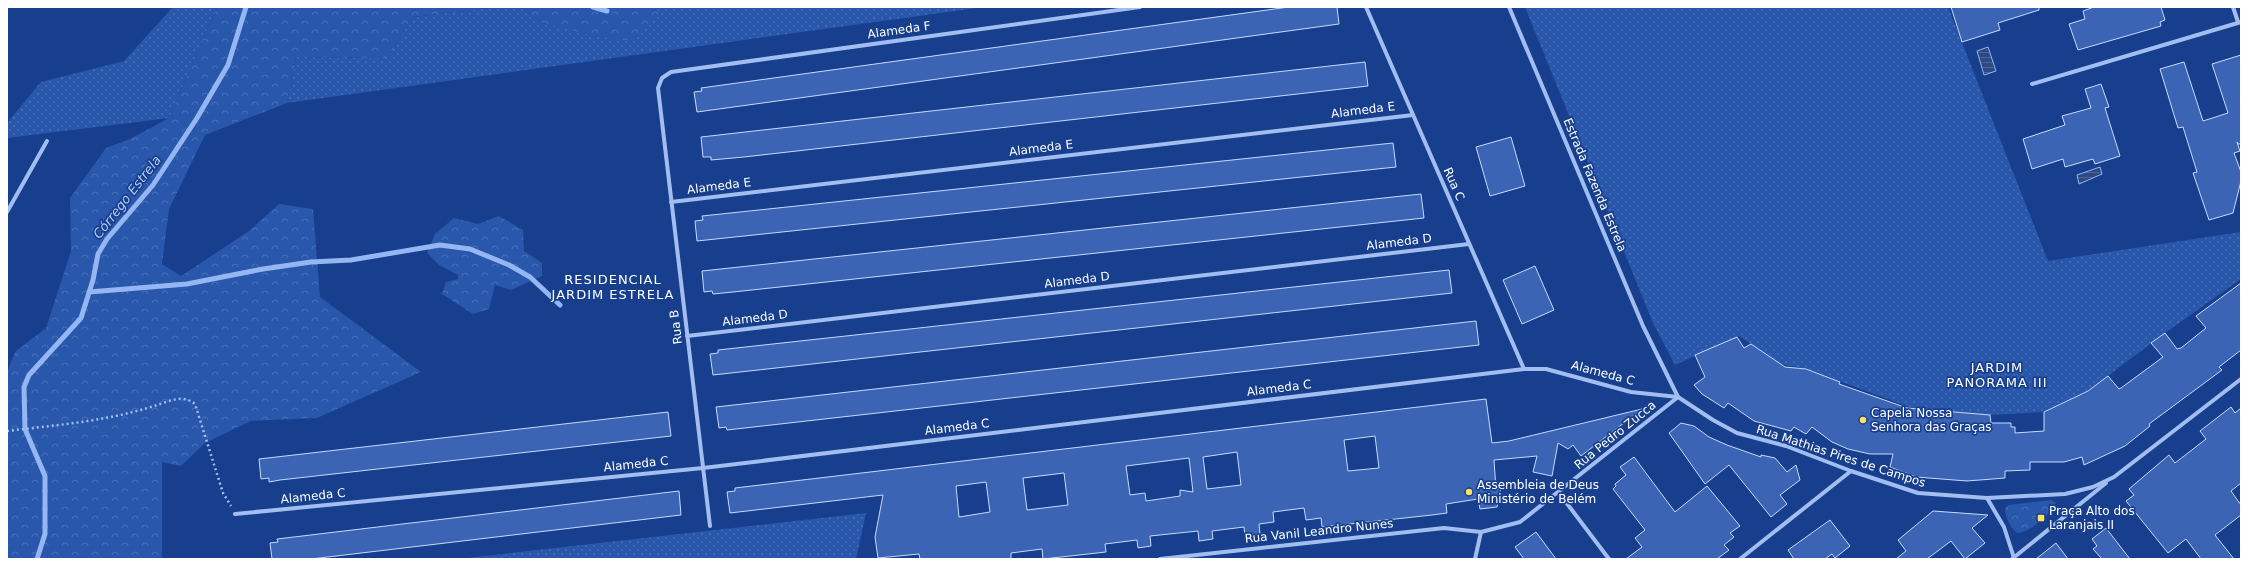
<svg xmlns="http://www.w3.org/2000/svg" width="2248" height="566" font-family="'DejaVu Sans',sans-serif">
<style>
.grass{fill:url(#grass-dots)}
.forest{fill:url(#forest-crowns)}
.water{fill:url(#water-rules);stroke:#94b6f2}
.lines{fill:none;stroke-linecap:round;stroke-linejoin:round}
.stream{stroke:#94b6f2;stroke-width:5}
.building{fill:#3b65b4;stroke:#c8dafb;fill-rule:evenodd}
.path{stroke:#a2bdef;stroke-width:2.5;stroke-dasharray:2 3;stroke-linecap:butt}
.street{stroke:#a2bdef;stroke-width:4}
.poi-dot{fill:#ffe160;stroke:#173f8d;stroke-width:1.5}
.labels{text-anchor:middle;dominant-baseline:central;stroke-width:3.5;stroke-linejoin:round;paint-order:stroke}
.street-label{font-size:12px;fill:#fff;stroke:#173f8d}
.poi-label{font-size:12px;fill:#fff;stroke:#173f8d;text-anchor:start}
.water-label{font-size:13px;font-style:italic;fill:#aec8f6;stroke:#173f8d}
.neighbourhood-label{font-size:13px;letter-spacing:1px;fill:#fff;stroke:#173f8d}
</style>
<defs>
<pattern id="grass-dots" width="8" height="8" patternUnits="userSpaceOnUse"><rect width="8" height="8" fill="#2957ac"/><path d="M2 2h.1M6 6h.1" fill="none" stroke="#4970b8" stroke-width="1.8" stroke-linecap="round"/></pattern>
<pattern id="forest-crowns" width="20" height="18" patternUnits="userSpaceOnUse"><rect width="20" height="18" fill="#2957ac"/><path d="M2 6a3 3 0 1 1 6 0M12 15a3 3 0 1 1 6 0" fill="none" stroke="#4970b8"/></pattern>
<pattern id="water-rules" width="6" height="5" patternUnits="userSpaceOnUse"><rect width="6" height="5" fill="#2c4983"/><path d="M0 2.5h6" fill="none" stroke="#4c6496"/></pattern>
</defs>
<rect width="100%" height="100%" fill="#173f8d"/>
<g class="grass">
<polygon points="173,7 217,7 169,118 7,138 7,123 41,82 124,61"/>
<polygon points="497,7 520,7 543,23 658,15 657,7 984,7 287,103 296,57 388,58 412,17"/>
<polygon points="1525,7 1948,7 2048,261 2241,232 2241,279 2165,333 2089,390 2043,412 1990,415 1951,413 1909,407 1807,369 1781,364 1739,336 1675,365 1653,323"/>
<polygon points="866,513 856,559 458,559"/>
</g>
<g class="forest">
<polygon points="217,7 497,7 412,17 388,58 296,57 287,103 205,135 169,209 162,264 181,276 249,231 279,204 313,209 320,297 421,372 317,418 251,421 205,443 181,466 162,462 162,559 7,559 7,372 15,352 46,328 71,251 70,198 106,148 130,139 169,118"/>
<polygon points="520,7 657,7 658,15 632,41 599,37 543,23"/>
<polygon points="499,216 523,230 524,251 542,263 542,276 511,290 495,285 489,309 473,314 442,294 446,282 458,279 458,275 439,265 427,253 435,234 454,218 478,224"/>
<path d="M2051 500 2056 503C2050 515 2030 532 2017 533 2010 527 2005 517 2005 508L2009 505Z"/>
</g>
<g class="water">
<polygon points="1988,47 1996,71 1984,75 1977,51"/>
<polygon points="2100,167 2102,174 2079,184 2077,175"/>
</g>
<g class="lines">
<g class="stream">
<polyline points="593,7 607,11"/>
<polyline points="89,292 187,284 263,269 311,262 351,260 440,245 470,249 509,265 530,277 560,305"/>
<polyline points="37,559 45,534 45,476 25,429 24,387 29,375 81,318 93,280 98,254 107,239 153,185 197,118 228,65 246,7"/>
</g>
</g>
<g class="building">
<polygon points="1289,7 1337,7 1339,24 697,112 694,92 702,91 701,88"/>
<polygon points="1951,7 2039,7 2039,10 1998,23 2000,30 1962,42"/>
<polygon points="2094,7 2161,7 2165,20 2160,22 2161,26 2078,50 2069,24 2085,19 2083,11"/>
<polygon points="2241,55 2241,144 2238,144 2237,142 2240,151 2234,153 2241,172 2241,181 2233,213 2209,220 2193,173 2197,172 2183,127 2178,128 2160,69 2184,62 2203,121 2228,113 2212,64"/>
<polygon points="1365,62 1368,86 744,157 711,160 711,157 703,157 701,137"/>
<polygon points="2101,84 2109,107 2105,108 2120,156 2095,164 2093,159 2065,167 2063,159 2032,169 2023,139 2065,125 2062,116 2091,108 2085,89"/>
<polygon points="1511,137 1525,186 1490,196 1476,147"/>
<polygon points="1393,143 1396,167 697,241 695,221 703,220 702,216"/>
<polygon points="1421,194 1424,218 733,292 713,294 712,291 704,292 702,271"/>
<polygon points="1535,266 1554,310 1522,324 1503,280"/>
<polygon points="1449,270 1452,293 713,375 710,354 718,353 718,350"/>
<polygon points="2241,283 2241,350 2219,367 2222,370 2149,424 2150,426 2125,446 2084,465 2082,457 2064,462 2030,462 2030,470 2005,471 2005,478 1967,481 1916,477 1890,467 1893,454 1870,454 1848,449 1832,442 1812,427 1806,434 1794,427 1791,431 1754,421 1728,403 1724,408 1702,394 1694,385 1705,377 1695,355 1737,337 1744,348 1751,344 1785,367 1806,369 1840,382 1839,384 1907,408 1990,415 1991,423 2011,423 2011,427 2015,427 2015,433 2044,431 2044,412 2088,391 2108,376 2119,389 2121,388 2163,357 2151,343 2165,333 2177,349 2181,348 2206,328 2196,316"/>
<polygon points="1476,321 1479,345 727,430 726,427 719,428 716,407"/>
<path d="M1486 399 1492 443 1509 441 1642 409 1581 456 1573 445 1568 449 1558 443 1552 476 1533 472 1537 456 1494 460 1496 489 1501 488 1497 507 1480 509 1478 499 1446 504 1447 513 1432 515 1322 527 1321 518 1306 520 1304 508 1273 512 1274 522 1259 524 1260 534 1245 536 1244 527 1212 531 1213 539 1199 541 1198 531 1150 536 1151 546 1138 548 1137 540 1105 544 1106 552 1043 559 1042 549 1011 553V559H920L919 554 878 558 875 537 883 495 730 513 727 492 735 491V488ZM1375 436 1379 468 1348 471 1344 440ZM1237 452 1241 485 1207 489 1203 457ZM1189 458 1193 492 1180 490V496L1146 501 1145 493 1130 495 1126 466ZM1064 473 1068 505 1027 510 1023 478ZM986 482 990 512 959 517 956 486Z"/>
<polygon points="2231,407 2235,413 2241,408 2241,483 2231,491 2241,505 2241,515 2215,535 2234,559 2201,559 2186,539 2168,553 2126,501 2134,495 2129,489 2169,455 2175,463 2206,439 2200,431"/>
<polygon points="668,412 671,436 280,480 269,482 269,478 261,479 259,459"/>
<polygon points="1681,423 1694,426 1709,437 1727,445 1761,457 1761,455 1775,458 1787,472 1796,465 1800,480 1780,495 1787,504 1771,517 1729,465 1705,484 1669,433"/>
<polygon points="1634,457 1675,512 1707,486 1740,526 1730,533 1734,537 1724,545 1729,550 1717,559 1626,559 1642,547 1635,538 1645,530 1613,489 1616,486 1615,484 1626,475 1620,467"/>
<polygon points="679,491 681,515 311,559 272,559 270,543 278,542 277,539"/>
<polygon points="1933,511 1988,515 1972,528 1985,543 1965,559 1951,541 1927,559 1896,559 1906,551 1898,540"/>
<polygon points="1830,520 1850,546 1835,558 1832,554 1825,559 1794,559 1788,550"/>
<polygon points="2106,528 2130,559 2102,559 2093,549 2097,546 2092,539"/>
<polygon points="1536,532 1556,559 1524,559 1515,547"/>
<polygon points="2056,543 2068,559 2036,559"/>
</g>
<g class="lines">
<path class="path" d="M7 431C57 425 109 421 157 405 170 401 183 394 195 404L223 493 231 506"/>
<g class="street">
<polyline points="1366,7 1524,369"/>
<polyline points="1509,7 1643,326 1678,397 1713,420 1737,433 1786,446 1851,471 1918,493 1987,498 2065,494 2093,487 2114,477 2241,379"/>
<polyline points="2233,7 2238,22"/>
<polyline points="2032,84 2241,22"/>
<polyline points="671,202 1413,115"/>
<polyline points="7,212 47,141"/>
<polyline points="687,336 1469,244"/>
<polyline points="1559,493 1609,559"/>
<polyline points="1987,498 2004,527 2014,558"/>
<polyline points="235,514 703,468 1524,369 1546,369 1631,392 1678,397"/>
<polyline points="710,526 658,88 662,78 671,72 1140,7"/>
<polyline points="1160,559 1444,528 1481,532 1520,522 1678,397"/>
<polyline points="1475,559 1481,532"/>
<polyline points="1740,559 1851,471"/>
<polyline points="2012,559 2106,483"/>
</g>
</g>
<g class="poi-dot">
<circle cx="1863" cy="420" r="4"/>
<circle cx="1469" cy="492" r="4"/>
<rect x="2037" y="514" width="8" height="8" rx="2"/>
</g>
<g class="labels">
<g class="street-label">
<text transform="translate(899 30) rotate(-8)">Alameda F</text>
<text transform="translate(1363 110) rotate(-7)">Alameda E</text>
<text transform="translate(1041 148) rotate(-7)">Alameda E</text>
<text transform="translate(1454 184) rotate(66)">Rua C</text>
<text transform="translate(1595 185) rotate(67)">Estrada Fazenda Estrela</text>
<text transform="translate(719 186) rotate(-7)">Alameda E</text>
<text transform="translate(1399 242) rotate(-7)">Alameda D</text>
<text transform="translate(1077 280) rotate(-7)">Alameda D</text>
<text transform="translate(755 318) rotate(-7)">Alameda D</text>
<text transform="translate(676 327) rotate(-97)">Rua B</text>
<text transform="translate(1603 373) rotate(15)">Alameda C</text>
<text transform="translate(1279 388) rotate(-7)">Alameda C</text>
<text transform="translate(957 427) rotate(-7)">Alameda C</text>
<text transform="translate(1615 435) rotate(-39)">Rua Pedro Zucca</text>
<text transform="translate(1841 456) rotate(18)">Rua Mathias Pires de Campos</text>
<text transform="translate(636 464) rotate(-6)">Alameda C</text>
<text transform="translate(313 496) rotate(-6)">Alameda C</text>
<text transform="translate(1319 531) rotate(-6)">Rua Vanil Leandro Nunes</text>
</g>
<g class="poi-label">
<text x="1871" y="413">Capela Nossa<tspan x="1871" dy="14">Senhora das Graças</tspan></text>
<text x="1477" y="485">Assembleia de Deus<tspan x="1477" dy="14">Ministério de Belém</tspan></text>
<text x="2049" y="511">Praça Alto dos<tspan x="2049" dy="14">Laranjais II</tspan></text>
</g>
<g class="water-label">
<text transform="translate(127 197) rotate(-52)">Córrego Estrela</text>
</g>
<g class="neighbourhood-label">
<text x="613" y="279">RESIDENCIAL<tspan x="613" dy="15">JARDIM ESTRELA</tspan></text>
<text x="1997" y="367">JARDIM<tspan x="1997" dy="15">PANORAMA III</tspan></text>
</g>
</g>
<rect width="2248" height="566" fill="none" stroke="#ffffff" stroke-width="16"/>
</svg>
